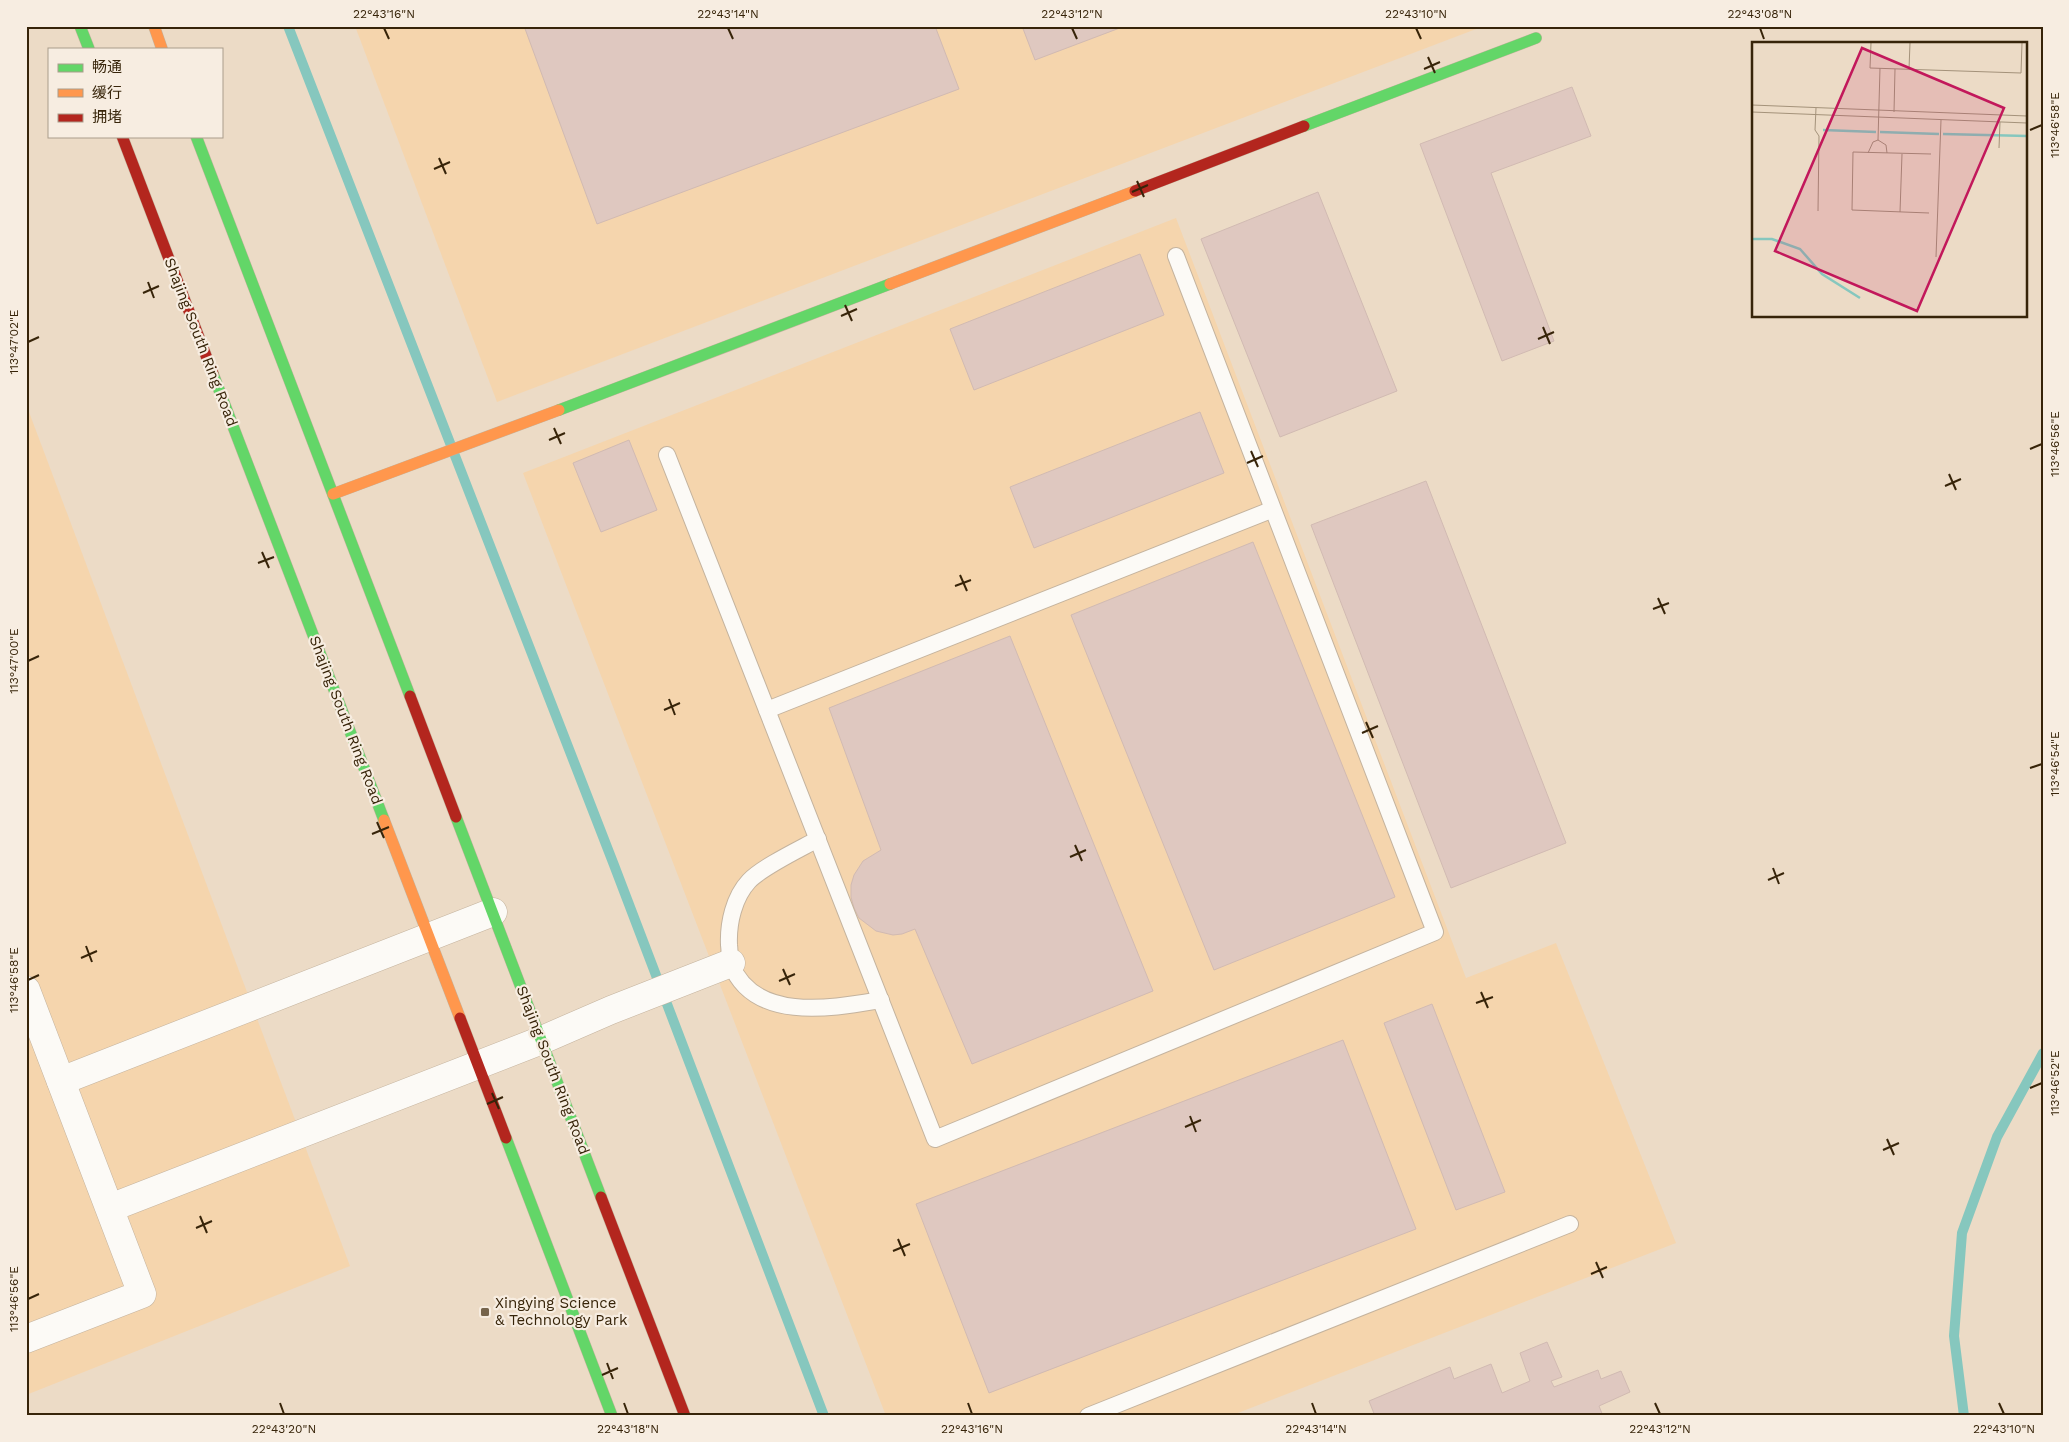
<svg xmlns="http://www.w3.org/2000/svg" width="2069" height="1442" font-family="'Work Sans','Noto Sans SC',sans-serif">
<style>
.built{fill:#f5d5ad}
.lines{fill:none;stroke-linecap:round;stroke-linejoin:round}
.stream{stroke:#86c7be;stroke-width:10}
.building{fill:#dfc8c0;stroke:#d1bab2}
.lane-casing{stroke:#c4b39e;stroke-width:18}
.street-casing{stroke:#c4b39e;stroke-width:29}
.fast-casing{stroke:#c4b39e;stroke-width:12}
.slow-casing{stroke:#c4b39e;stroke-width:12}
.jam-casing{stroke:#c4b39e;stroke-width:12}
.lane{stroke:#fcfaf6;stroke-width:16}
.street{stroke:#fcfaf6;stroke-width:28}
.fast{stroke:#63d668;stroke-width:11}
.slow{stroke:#ff974d;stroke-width:11}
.jam{stroke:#b3261e;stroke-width:11}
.ticks{fill:none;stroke:#372409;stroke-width:2}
.poi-dot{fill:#76644b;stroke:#f7ede1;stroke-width:2}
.labels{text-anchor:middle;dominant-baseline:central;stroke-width:4.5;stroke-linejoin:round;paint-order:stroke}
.street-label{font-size:15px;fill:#372409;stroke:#f7ede1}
.poi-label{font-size:15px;fill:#372409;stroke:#f7ede1;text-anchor:start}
.inset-river{fill:none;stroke:#86c7be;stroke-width:2.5}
.inset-road{fill:none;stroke:#a4927a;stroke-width:1}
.view{fill:#c2185b;fill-opacity:0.15;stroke:#c2185b;stroke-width:2.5}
.inset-edge{fill:none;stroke:#372409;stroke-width:2.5}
.neatline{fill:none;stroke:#372409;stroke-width:2}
.ticks-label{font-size:12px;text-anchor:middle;fill:#372409}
</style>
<rect width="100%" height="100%" fill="#ecdbc6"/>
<g class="built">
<polygon points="355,26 1484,26 497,402"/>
<polygon points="1176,218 1466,978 1556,943 1676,1243 1230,1416 886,1416 523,473"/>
<polygon points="26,404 350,1266 26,1395"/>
</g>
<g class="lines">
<g class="stream">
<polyline points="288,26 614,865 824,1416"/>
<polyline points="1964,1416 1954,1336 1962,1233 1997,1137 2043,1053"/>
</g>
</g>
<g class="building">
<polygon points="524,26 935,26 959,89 597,224"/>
<polygon points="1022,26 1125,26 1035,60"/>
<polygon points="1572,87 1591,136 1491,173 1554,341 1502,361 1420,144"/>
<polygon points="1318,192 1397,391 1280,437 1201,239"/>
<polygon points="1140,254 1164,315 974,390 950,329"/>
<polygon points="1200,412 1224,473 1034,548 1010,487"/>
<polygon points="629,440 657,510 601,532 573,463"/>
<polygon points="1426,481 1566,843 1451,888 1311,525"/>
<polygon points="1253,542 1395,897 1214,970 1071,615"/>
<polygon points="1010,636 1153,991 972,1064 915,929 902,934 893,935 876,931 859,918 854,908 851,897 851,885 854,875 863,861 881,850 829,708"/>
<polygon points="1432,1004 1505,1192 1456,1210 1384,1023"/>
<polygon points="1343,1040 1416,1229 989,1393 916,1204"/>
<polygon points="1547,1342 1562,1377 1551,1381 1554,1387 1598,1370 1601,1379 1621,1371 1630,1392 1599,1406 1603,1416 1375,1416 1369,1401 1450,1367 1454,1379 1491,1364 1502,1393 1530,1381 1520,1353"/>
</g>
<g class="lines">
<g class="lane-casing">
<g id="lane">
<polyline points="667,455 935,1139 1435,932 1176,256"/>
<polyline points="767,710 1271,510"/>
<path d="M818 839C800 849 762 867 749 881 734 897 728 923 729 945 730 951 729 959 731 964 754 1023 833 1008 881 1000"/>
<polyline points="1088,1416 1570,1224"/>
</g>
</g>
<g class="street-casing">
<g id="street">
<polyline points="26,990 142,1294 26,1339"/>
<polyline points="61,1081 493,912"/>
<polyline points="110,1208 542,1040 611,1010 731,963"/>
</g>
</g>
<g class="fast-casing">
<g id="fast">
<polyline points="80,26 89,49"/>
<polyline points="1304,126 1536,38"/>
<polyline points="196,136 410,696"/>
<polyline points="213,374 384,820"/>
<polyline points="559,410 890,284"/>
<polyline points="456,817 601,1197"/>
<polyline points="506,1138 612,1416"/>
</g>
</g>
<g class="slow-casing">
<g id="slow">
<polyline points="154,26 162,49"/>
<polyline points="890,284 1135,191"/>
<polyline points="333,494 559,410"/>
<polyline points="384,820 460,1018"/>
</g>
</g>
<g class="jam-casing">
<g id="jam">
<polyline points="122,136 213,374"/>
<polyline points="1135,191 1304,126"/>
<polyline points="410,696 456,817"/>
<polyline points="460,1018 506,1138"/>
<polyline points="601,1197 685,1416"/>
</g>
</g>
<use href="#lane" class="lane"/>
<use href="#street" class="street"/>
<use href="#fast" class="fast"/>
<use href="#slow" class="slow"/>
<use href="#jam" class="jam"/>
</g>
<path class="ticks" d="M384 28 389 39M728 28 733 39M1072 28 1077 39M1416 28 1421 39M1760 28 1764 39M1428 57 1435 73M1424 69 1440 62M2030 130 2042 125M439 158 446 174M434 169 450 162M1137 181 1144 197M1132 192 1148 185M148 282 154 298M143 293 159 286M845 305 852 321M841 316 857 309M1543 327 1550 344M1538 339 1554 332M28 342 39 337M554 428 561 444M549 440 565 433M2030 449 2042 444M1251 451 1258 467M1247 463 1263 456M1949 474 1956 490M1945 486 1961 479M262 552 269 568M258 563 274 557M960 575 967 591M955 586 971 580M1658 598 1665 614M1653 609 1669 603M28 661 39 656M669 699 675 715M664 710 680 703M1366 722 1373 738M1362 733 1378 726M2030 768 2042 764M377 822 384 838M372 834 389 827M1075 845 1082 861M1070 857 1086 850M1773 868 1779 884M1768 880 1784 873M86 946 92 962M81 958 97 951M783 969 790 985M28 980 39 975M779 981 795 974M1481 992 1488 1008M1476 1003 1493 997M2030 1088 2042 1083M492 1093 499 1109M487 1104 503 1097M1190 1116 1196 1132M1185 1127 1201 1120M1887 1139 1894 1155M1883 1150 1899 1143M200 1216 207 1233M196 1228 212 1221M898 1239 905 1256M893 1251 910 1244M1596 1262 1603 1278M1591 1274 1607 1267M28 1299 39 1294M607 1363 613 1379M602 1375 618 1368M280 1403 284 1414M624 1403 628 1414M968 1403 972 1414M1312 1403 1316 1414M1655 1403 1660 1414M1999 1403 2004 1414"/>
<rect class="poi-dot" x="480" y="1307" width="10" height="10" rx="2.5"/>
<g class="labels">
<g class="street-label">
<text transform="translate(201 342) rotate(69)">Shajing South Ring Road</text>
<text transform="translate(346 720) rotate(69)">Shajing South Ring Road</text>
<text transform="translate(553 1070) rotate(69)">Shajing South Ring Road</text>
</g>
<g class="poi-label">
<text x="495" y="1303">Xingying Science<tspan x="495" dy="17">&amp; Technology Park</tspan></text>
</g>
</g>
<g transform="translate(1752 42)">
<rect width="275" height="275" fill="#ecdbc6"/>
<path class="inset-river" d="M71 88 124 90M128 90 187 92M191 92 275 94M0 197H20L48 207 70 232 108 256"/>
<path class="inset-road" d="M119 1 118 26 269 31 270 1M157 27 158 1M0 63 275 74M64 66 63 88 67 94 66 169M0 70 275 81M142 70 143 27M126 98 128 26M247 106 248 80M116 111 121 100 126 98 134 103 135 111M148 170 150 112M177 171 100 168 101 110 179 112M184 215 189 78"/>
<path class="view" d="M110 6 252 66 165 269 23 209Z"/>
<rect width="275" height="275" class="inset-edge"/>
</g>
<rect width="2069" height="1442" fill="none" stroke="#f7ede1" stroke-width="55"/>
<rect x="48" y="48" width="175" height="90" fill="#f7ede1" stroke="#aa9d8b"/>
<rect x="58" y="64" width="25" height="8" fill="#63d668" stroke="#aa9d8b"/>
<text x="92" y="72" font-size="15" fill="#372409">畅通</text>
<rect x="58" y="89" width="25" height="8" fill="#ff974d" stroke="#aa9d8b"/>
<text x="92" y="98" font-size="15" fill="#372409">缓行</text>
<rect x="58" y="114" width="25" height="8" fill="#b3261e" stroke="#aa9d8b"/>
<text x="92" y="122" font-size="15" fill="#372409">拥堵</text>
<rect x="28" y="28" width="2014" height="1386" class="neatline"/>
<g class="ticks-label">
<text x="384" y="18">22°43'16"N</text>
<text x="728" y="18">22°43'14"N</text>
<text x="1072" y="18">22°43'12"N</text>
<text x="1416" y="18">22°43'10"N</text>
<text x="1760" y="18">22°43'08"N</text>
<text transform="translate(2055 125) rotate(-90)" y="4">113°46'58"E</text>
<text transform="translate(14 342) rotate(-90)" y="4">113°47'02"E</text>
<text transform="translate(2055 444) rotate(-90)" y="4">113°46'56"E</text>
<text transform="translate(14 661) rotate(-90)" y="4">113°47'00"E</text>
<text transform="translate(2055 764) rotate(-90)" y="4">113°46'54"E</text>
<text transform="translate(14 980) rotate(-90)" y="4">113°46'58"E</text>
<text transform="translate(2055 1083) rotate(-90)" y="4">113°46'52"E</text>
<text transform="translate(14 1299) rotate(-90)" y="4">113°46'56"E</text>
<text x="284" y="1433">22°43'20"N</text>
<text x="628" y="1433">22°43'18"N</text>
<text x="972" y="1433">22°43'16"N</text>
<text x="1316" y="1433">22°43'14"N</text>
<text x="1660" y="1433">22°43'12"N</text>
<text x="2004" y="1433">22°43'10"N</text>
</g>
</svg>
